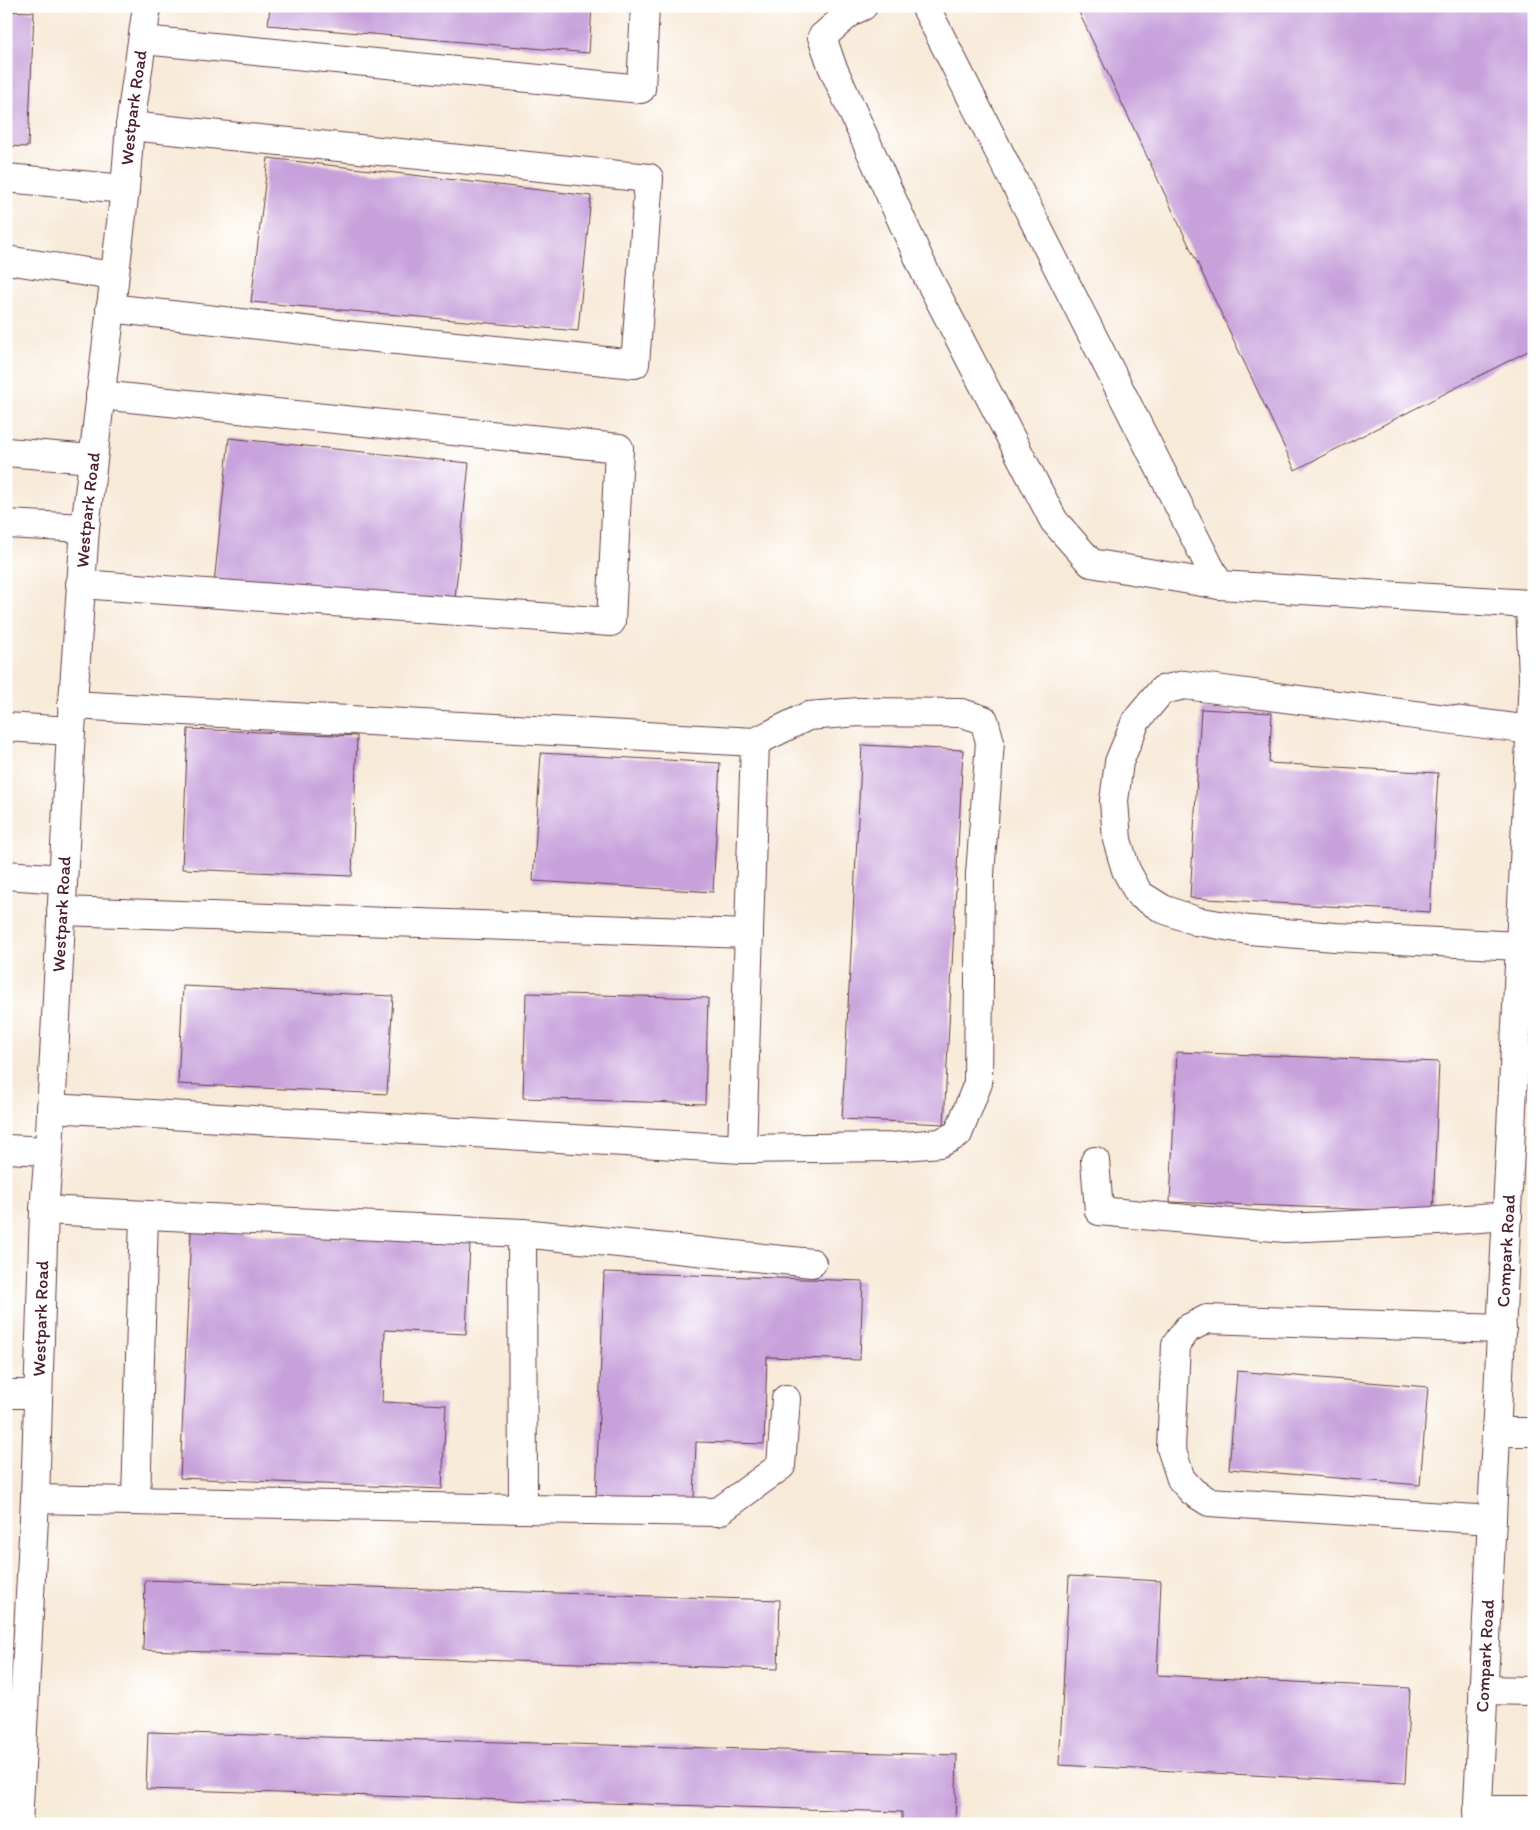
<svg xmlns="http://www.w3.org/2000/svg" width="1540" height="1830" font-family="Itim,sans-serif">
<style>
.building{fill:#c8a1db}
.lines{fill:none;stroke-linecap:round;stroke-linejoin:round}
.minor-casing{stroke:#643d45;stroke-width:30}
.minor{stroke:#fff;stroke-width:28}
.labels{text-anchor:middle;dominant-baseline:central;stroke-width:4;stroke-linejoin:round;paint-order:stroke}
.street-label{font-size:18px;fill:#4a1f2b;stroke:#fff}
</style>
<rect width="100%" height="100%" fill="#fff"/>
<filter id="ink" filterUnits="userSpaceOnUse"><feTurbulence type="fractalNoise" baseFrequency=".02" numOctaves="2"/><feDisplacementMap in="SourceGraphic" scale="10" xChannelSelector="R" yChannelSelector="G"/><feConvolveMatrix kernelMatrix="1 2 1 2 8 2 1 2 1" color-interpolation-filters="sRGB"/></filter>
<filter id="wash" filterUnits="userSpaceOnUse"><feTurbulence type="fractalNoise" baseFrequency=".0096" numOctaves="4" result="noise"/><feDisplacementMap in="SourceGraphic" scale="20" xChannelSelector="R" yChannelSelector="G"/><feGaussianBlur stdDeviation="1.12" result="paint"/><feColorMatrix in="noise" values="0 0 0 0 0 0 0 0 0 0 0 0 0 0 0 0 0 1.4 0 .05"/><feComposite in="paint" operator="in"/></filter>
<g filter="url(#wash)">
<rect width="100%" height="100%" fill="#f7ead8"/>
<g id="blocks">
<g class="building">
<polygon points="270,6 592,6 589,53 268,25"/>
<polygon points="1076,6 1534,6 1534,348 1295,470"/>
<polygon points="6,11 34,12 28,147 6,146"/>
<polygon points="268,158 591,196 578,331 251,302"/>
<polygon points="6,288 9,288 8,310 6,310"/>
<polygon points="229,438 469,463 454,608 214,584"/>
<polygon points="1201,709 1272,713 1269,763 1438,773 1430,912 1190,898"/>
<polygon points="188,729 357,736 352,876 182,869"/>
<polygon points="862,745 963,750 944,1124 842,1119"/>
<polygon points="541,753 720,763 713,892 533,881"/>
<polygon points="183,986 393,996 387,1094 178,1084"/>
<polygon points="526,993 708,998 705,1104 523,1098"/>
<polygon points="1177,1052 1439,1062 1433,1212 1170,1202"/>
<polygon points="191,1231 470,1243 466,1334 385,1330 382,1402 446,1405 442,1489 180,1478"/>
<polygon points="604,1272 863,1281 860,1360 767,1357 764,1444 696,1442 694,1501 596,1498"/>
<polygon points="1237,1371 1428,1387 1420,1485 1229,1469"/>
<polygon points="1069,1576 1161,1581 1157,1675 1410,1688 1405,1783 1059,1765"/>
<polygon points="145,1580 780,1600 778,1669 143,1650"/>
<polygon points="148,1732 957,1755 955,1824 902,1824 902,1812 146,1789"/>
</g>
</g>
</g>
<g filter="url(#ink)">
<use href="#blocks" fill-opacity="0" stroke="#643d45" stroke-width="1"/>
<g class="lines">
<g class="minor-casing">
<g id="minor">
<polyline points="863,6 852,11 822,37 832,66 925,272 1054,521 1091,563 1219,585 1530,604 1533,679 1477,1824"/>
<polyline points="925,6 1219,585"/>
<polyline points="143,40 641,89 645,6"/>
<polyline points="6,178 125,189"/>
<polyline points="6,260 114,276"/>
<polyline points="110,308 347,335 635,364 649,178 130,126"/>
<polyline points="6,452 92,459"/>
<polyline points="6,524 85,528"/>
<polyline points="80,584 611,622 619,448 100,395"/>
<polyline points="6,727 71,731"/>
<polyline points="6,875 63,879"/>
<polyline points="61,911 749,934"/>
<polyline points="1520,946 1335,937 1249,930 1196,921 1163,909 1139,894 1126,870 1117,840 1114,801 1119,762 1136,721 1162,690 1185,685 1531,730"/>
<polyline points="51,1108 742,1149 755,742 72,705"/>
<polyline points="6,1149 49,1151"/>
<polyline points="742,1149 892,1147 940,1143 958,1134 978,1083 980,874 990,742 984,720 962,713 859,712 808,716 755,742"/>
<polyline points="1095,1161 1099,1211 1285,1228 1438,1221 1508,1216"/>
<polyline points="522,1233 812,1263"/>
<polyline points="6,1394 38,1394"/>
<polyline points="1496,1432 1534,1432"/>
<polyline points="35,1499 523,1509 522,1233 44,1210"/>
<polyline points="136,1501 144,1215"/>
<polyline points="523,1509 718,1512 781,1466 786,1399"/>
<polyline points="1492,1520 1209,1502 1193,1492 1181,1479 1171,1448 1176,1345 1187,1329 1207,1319 1502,1329"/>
<polyline points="1483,1690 1534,1691"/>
<polyline points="1477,1810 1534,1810"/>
<path id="s1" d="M18 1824 35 1499 44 1210 49 1151 71 731 85 528 125 189 130 126 147 6"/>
</g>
</g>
<use href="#minor" class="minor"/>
</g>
</g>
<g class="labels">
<g class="street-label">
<text stroke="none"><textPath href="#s1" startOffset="1721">Westpark Road</textPath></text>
<text stroke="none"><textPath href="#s1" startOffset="1316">Westpark Road</textPath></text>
<text stroke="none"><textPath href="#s1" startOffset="911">Westpark Road</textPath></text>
<text transform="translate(1506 1251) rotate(-87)">Compark Road</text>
<text stroke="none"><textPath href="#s1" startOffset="506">Westpark Road</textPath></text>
<text transform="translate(1485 1656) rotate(-87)">Compark Road</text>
</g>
</g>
<rect width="1540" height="1830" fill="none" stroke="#fff" stroke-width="25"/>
</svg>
